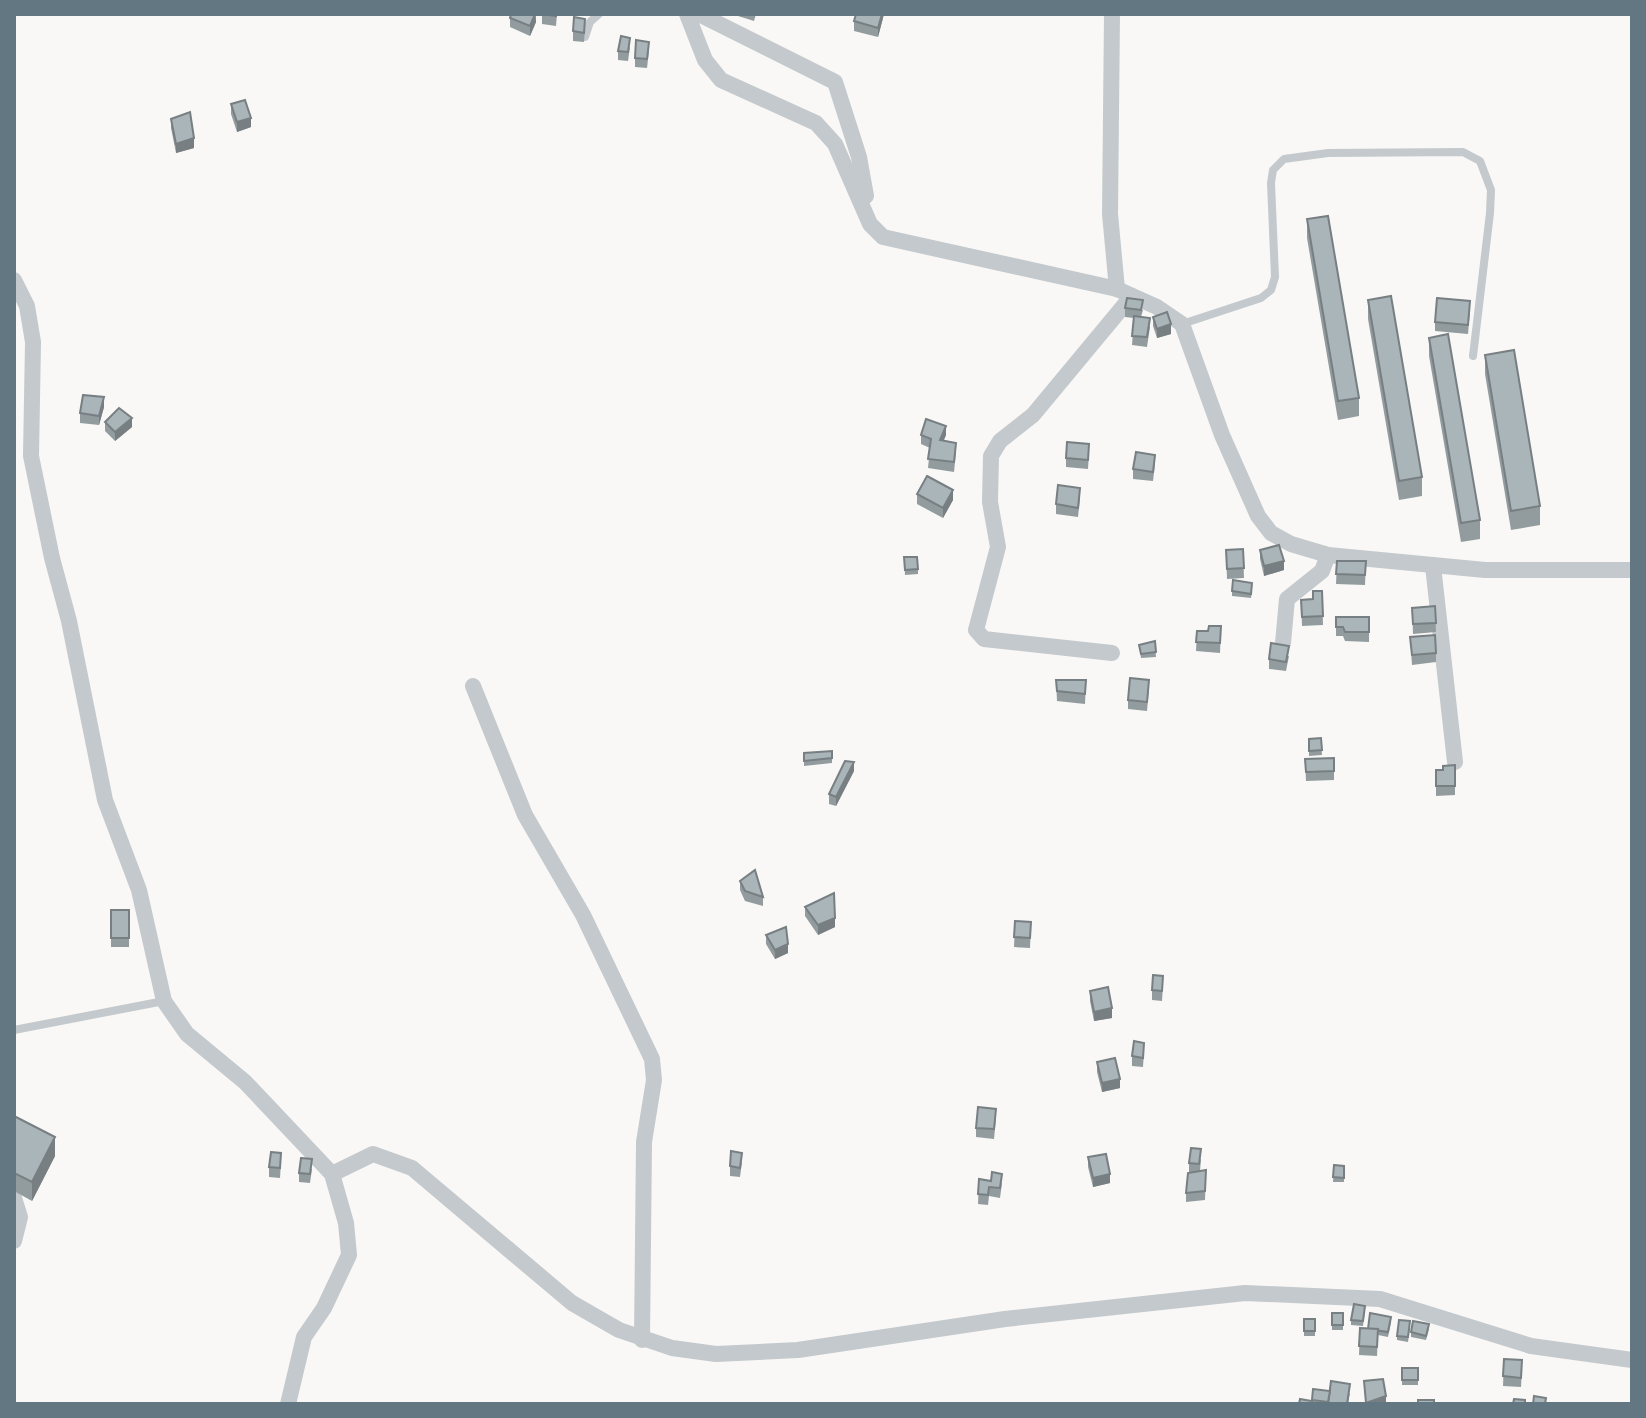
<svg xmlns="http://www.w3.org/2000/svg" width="1646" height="1418" font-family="Helvetica,sans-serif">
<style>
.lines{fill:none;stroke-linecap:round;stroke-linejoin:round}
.lane{stroke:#c3c9cc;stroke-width:8}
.street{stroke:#c3c9cc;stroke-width:16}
.wall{fill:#929c9f}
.shaded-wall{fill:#777f82}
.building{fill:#aab5b9;stroke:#777f82;stroke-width:2}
</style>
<rect width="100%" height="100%" fill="#f9f8f6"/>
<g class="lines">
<g class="lane">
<polyline points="585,37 590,22 599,14"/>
<polyline points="1182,324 1261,298 1271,290 1275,277 1271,183 1273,170 1284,159 1328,153 1463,152 1480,161 1491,190 1490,213 1473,356"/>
<polyline points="14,1030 164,1001"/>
</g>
<g class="street">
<polyline points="687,14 705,60 721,80 816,123 835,144 870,224 883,237 1117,289 1157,307 1182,324 1222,435 1258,516 1271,533 1291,544 1328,555 1485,570 1632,570"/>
<polyline points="699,14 835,82 859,157 866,196"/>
<polyline points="1112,14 1110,214 1117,289"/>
<polyline points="14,280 27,306 33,342 31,456 52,558 69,621 105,800 139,890 164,1001 187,1034 245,1082 332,1174 346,1223 349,1255 324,1308 304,1337 288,1404"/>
<polyline points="1433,566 1455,762"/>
<polyline points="1283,643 1287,599 1322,571 1328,555"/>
<polyline points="1112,653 984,639 976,630 998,547 990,502 991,456 1000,441 1033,415 1131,297"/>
<polyline points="473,686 525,815 583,915 652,1059 654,1080 644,1142 642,1340"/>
<polyline points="332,1174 373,1154 412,1168 572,1303 619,1330 672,1348 716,1354 798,1350 1005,1319 1245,1293 1380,1299 1531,1346 1632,1360"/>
<polyline points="14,1198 20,1217 14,1241"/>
</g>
</g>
<g class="wall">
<polygon points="536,14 536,22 530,36 510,27 510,18"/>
<polygon points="542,14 557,14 556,26 542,24"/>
<polygon points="738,14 756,14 754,21 738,16"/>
<polygon points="884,14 878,37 854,31 854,21"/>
<polygon points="585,28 584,42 573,41 573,31"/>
<polygon points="630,47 628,61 618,60 618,51"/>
<polygon points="649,51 647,68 635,67 635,58"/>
<polygon points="231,104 251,127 237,132 231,114"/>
<polygon points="171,119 194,148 176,153 171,128"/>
<polygon points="1307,219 1359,398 1359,416 1338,420 1307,238"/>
<polygon points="1368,300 1422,477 1422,496 1399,500 1368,319"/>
<polygon points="1125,308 1143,310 1141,317 1150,327 1147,347 1132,345 1134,318 1125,317"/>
<polygon points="1470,310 1468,334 1435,331 1435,322"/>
<polygon points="1153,317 1171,334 1157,338 1153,326"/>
<polygon points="1429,338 1480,520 1480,539 1461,542 1429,356"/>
<polygon points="1485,355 1540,506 1540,525 1511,530 1485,374"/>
<polygon points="104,407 99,425 80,423 80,413"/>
<polygon points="105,422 132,427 115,441 105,431"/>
<polygon points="921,435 946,435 943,441 956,452 954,472 928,468 930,448 921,444"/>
<polygon points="1089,453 1088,469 1066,467 1066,458"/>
<polygon points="1155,464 1153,481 1133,479 1133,469"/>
<polygon points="917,494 953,500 943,518 917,504"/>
<polygon points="1080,498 1078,517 1056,514 1056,504"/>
<polygon points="1243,549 1244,578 1227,579 1226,550"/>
<polygon points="1260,550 1284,570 1264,576 1260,559"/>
<polygon points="904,557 918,569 918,574 905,575"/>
<polygon points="1337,561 1366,561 1365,585 1336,584"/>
<polygon points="1252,588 1251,598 1232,596 1232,591"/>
<polygon points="1322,591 1323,625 1302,626 1301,600 1313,600"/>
<polygon points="1435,606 1436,632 1413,634 1412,608"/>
<polygon points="1336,617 1369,617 1369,642 1345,641 1343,636 1336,636"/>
<polygon points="1221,626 1220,653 1196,651 1197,631 1208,631"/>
<polygon points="1410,637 1436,653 1436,662 1412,665"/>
<polygon points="1155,641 1156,657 1141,658 1139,645"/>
<polygon points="1289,656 1286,671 1269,669 1269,659"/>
<polygon points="1056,680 1086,680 1085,704 1057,701"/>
<polygon points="1149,689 1147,711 1128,709 1128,700"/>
<polygon points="1321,738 1322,755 1309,756 1309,739"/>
<polygon points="832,751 832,763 804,766 804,753"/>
<polygon points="1334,758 1334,780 1306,781 1305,759"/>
<polygon points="1455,765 1455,795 1436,796 1436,770 1443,770"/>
<polygon points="854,771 836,806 829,804 829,794"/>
<polygon points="740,881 763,897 763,906 745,901 740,890"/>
<polygon points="805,907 835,927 818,935 805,916"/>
<rect x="111" y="910" width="18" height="37"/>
<polygon points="1015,921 1031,922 1030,948 1014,947"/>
<polygon points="766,935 788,953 775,959 766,944"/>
<polygon points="1163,986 1162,1001 1152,1000 1152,990"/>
<polygon points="1090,991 1112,1018 1094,1021 1090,1001"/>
<polygon points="1144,1052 1143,1067 1132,1066 1132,1056"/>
<polygon points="1097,1062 1120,1088 1102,1092 1097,1072"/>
<polygon points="14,1116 55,1156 32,1201 14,1191"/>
<polygon points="996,1118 994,1139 976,1137 976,1128"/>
<polygon points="1088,1157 1110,1183 1093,1187 1088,1167"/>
<polygon points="1201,1159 1200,1171 1206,1170 1205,1200 1186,1202 1186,1193 1191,1173 1189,1173 1189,1163"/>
<polygon points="742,1162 740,1177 730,1176 730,1166"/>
<polygon points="281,1163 280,1178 269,1177 269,1167"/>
<polygon points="1334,1165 1344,1166 1344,1182 1333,1182"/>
<polygon points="312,1169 310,1183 299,1182 299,1173"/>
<polygon points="979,1179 1002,1183 1000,1198 989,1196 988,1205 978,1204"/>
<polygon points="1365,1310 1363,1326 1351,1325 1351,1320"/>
<rect x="1332" y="1313" width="11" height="17"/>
<rect x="1304" y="1319" width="11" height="17"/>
<polygon points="1391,1322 1388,1337 1378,1335 1377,1356 1359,1355 1360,1328 1368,1329"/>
<polygon points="1410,1326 1408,1342 1397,1340 1397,1336"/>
<polygon points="1429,1329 1426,1340 1411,1337 1411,1332"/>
<polygon points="1504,1359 1522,1369 1521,1387 1503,1386"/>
<rect x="1402" y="1368" width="16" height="17"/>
<polygon points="1350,1393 1348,1404 1299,1404 1312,1401"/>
</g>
<g class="shaded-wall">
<polygon points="535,14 536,22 530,36 530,26"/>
<polygon points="882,14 884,14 878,37 878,28"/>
<polygon points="251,118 251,127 237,132 237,122"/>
<polygon points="194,138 194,148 176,153 176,144"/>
<polygon points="1171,324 1171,334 1157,338 1157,329"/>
<polygon points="104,397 104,407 99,425 99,416"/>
<polygon points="132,418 132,427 115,441 115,432"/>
<polygon points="946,426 946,435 940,450 940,440"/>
<polygon points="953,490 953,500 943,518 943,508"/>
<polygon points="1284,561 1284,570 1264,576 1264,566"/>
<polygon points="854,762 854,771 836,806 836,797"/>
<polygon points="835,918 835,927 818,935 818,925"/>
<polygon points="788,944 788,953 775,959 775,950"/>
<polygon points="1112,1008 1112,1018 1094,1021 1094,1012"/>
<polygon points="1120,1079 1120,1088 1102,1092 1102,1083"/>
<polygon points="55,1137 55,1156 32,1201 32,1182"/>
<polygon points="1110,1174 1110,1183 1093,1187 1093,1178"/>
<polygon points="1386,1396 1386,1404 1366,1404 1366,1403"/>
</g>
<g class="building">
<polygon points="511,14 535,14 530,26 510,18"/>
<polygon points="542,14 556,14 556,16"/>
<polygon points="856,14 882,14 878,28 854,21"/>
<polygon points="574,17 585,19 584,33 573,31"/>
<polygon points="621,36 630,38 628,52 618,51"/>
<polygon points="636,40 649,42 647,59 635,58"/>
<polygon points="245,100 251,118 237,122 231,104"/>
<polygon points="190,112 194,138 176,144 171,119"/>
<polygon points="1328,216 1359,398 1338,401 1307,219"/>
<polygon points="1391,296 1422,477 1399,481 1368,300"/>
<polygon points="1127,298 1143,300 1141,310 1125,308"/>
<polygon points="1437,298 1470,301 1468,325 1435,322"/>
<polygon points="1167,312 1171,324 1157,329 1153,317"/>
<polygon points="1134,316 1150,318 1147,337 1132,336"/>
<polygon points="1448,334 1480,520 1461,523 1429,338"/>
<polygon points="1514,350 1540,506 1511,511 1485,355"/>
<polygon points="83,395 104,397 99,416 80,413"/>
<polygon points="119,408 132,418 115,432 105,422"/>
<polygon points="926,419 946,426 940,440 956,443 954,462 928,459 931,439 921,435"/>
<polygon points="1067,442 1089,444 1088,460 1066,458"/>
<polygon points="1136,452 1155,455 1153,472 1133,469"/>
<polygon points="927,476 953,490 943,508 917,494"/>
<polygon points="1058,485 1080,488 1078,508 1056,504"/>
<polygon points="1279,545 1284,561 1264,566 1260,550"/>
<polygon points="1243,549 1244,568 1227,569 1226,550"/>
<polygon points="904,557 917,557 918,569 905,570"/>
<polygon points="1337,561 1366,561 1365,575 1336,574"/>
<polygon points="1233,580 1252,583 1251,594 1232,591"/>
<polygon points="1313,591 1322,591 1323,616 1302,617 1301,600 1313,599"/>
<polygon points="1435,606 1436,623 1413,624 1412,608"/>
<polygon points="1336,617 1369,617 1369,632 1345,632 1343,627 1336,627"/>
<polygon points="1209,626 1221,626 1220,643 1196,642 1197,631 1208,631"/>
<polygon points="1435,635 1436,653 1412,655 1410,637"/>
<polygon points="1155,641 1156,652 1141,654 1139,645"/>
<polygon points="1271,643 1289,646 1286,662 1269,659"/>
<polygon points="1130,678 1149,680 1147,702 1128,700"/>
<polygon points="1056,680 1086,680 1085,694 1057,691"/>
<polygon points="1321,738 1322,750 1309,751 1309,739"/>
<polygon points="832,751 832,758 804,761 804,753"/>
<polygon points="1334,758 1334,771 1306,772 1305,759"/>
<polygon points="845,761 854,762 836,797 829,794"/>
<polygon points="1455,765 1455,786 1436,786 1436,770 1443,770 1443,766"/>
<polygon points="755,870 763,897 745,891 740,881"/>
<polygon points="834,893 835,918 818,925 805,907"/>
<rect x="111" y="910" width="18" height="28"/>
<polygon points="1015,921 1031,922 1030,938 1014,937"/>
<polygon points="786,927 788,944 775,950 766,935"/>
<polygon points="1153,975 1163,976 1162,991 1152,990"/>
<polygon points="1108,987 1112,1008 1094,1012 1090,991"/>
<polygon points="1134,1041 1144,1043 1143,1058 1132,1056"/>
<polygon points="1115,1058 1120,1079 1102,1083 1097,1062"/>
<polygon points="978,1107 996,1109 994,1129 976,1128"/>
<polygon points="14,1116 55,1137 32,1182 14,1173"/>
<polygon points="1191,1148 1201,1149 1199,1164 1189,1163"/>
<polygon points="731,1151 742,1153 740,1168 730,1166"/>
<polygon points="271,1152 281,1153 280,1168 269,1167"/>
<polygon points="1106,1154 1110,1174 1093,1178 1088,1157"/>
<polygon points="301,1158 312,1159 310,1174 299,1173"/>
<polygon points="1334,1165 1344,1166 1344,1178 1333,1177"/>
<polygon points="1206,1170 1205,1191 1186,1193 1188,1173"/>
<polygon points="992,1172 1002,1174 1000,1188 989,1187 988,1195 978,1194 979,1179 991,1181"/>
<polygon points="1354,1304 1365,1306 1363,1321 1351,1320"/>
<rect x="1332" y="1313" width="11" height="12"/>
<polygon points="1370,1313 1391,1317 1388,1332 1368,1329"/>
<rect x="1304" y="1319" width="11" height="12"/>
<polygon points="1399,1320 1410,1321 1408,1337 1397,1336"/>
<polygon points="1413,1321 1429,1324 1426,1336 1411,1332"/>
<polygon points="1360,1328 1378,1329 1377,1347 1359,1346"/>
<polygon points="1504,1359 1522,1360 1521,1378 1503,1376"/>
<rect x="1402" y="1368" width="16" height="12"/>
<polygon points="1383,1379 1386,1396 1366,1403 1364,1381"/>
<polygon points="1331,1381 1350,1384 1347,1404 1328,1404"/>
<polygon points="1313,1389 1330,1391 1328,1402 1312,1400"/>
<polygon points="1534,1396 1546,1398 1545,1404 1533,1404"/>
<polygon points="1300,1399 1312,1401 1312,1404 1299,1404"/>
<polygon points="1514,1399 1525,1400 1525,1404 1513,1404"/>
<rect x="1418" y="1400" width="16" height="4"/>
</g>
<rect width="1646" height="1418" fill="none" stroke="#627782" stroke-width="32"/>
</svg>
